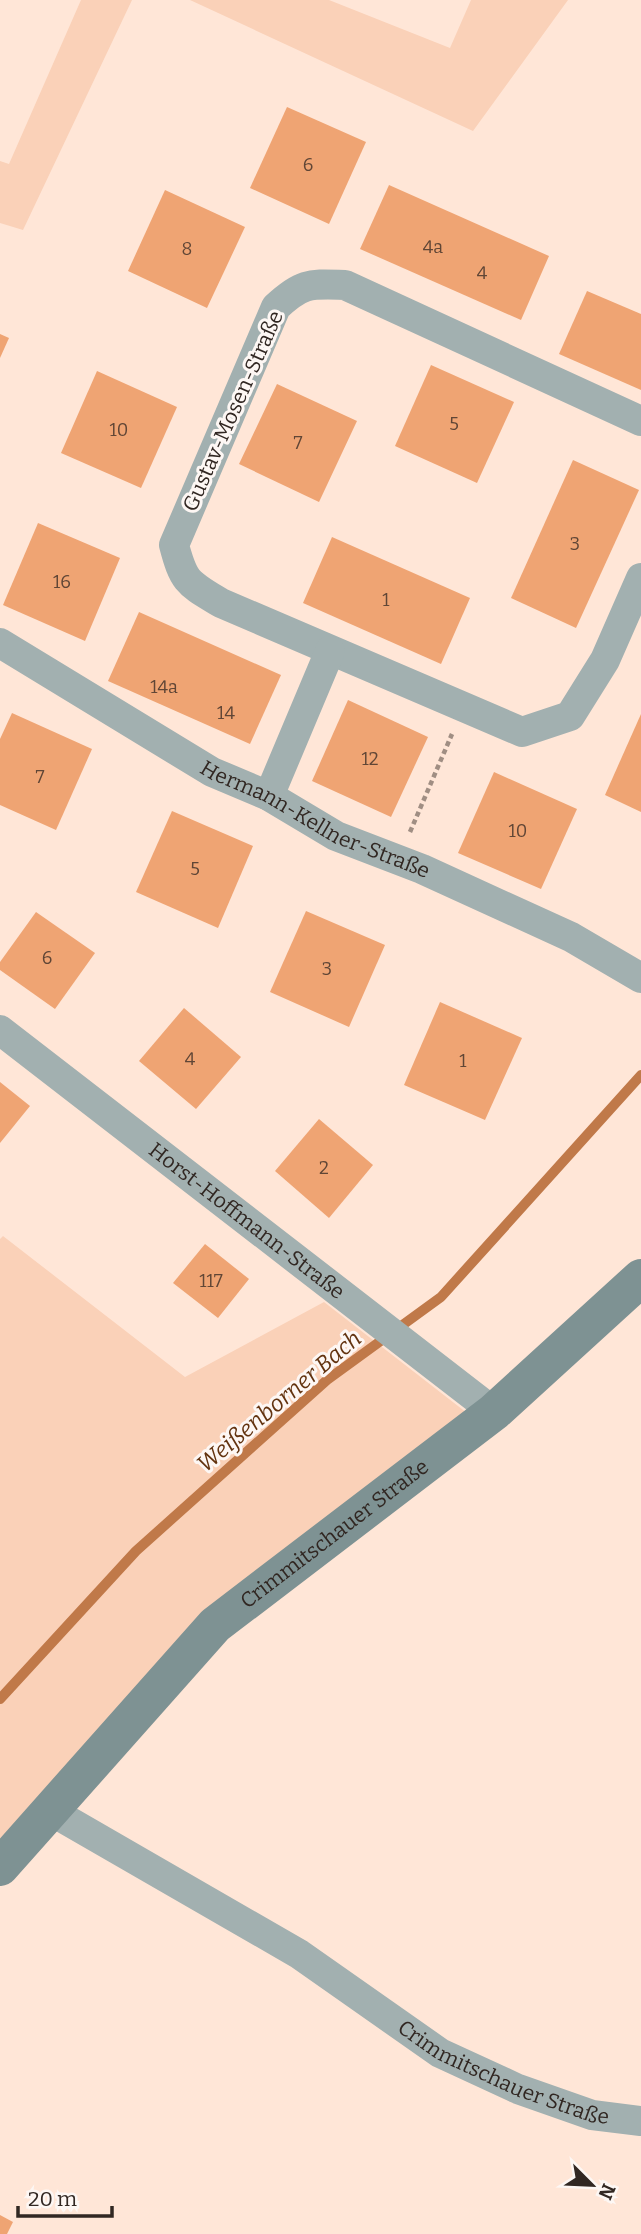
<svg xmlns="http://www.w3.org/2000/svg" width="641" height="2234" font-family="Bitter,serif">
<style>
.green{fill:#fad1b8}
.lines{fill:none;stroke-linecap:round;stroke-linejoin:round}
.stream{stroke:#c07949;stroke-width:10}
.building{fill:#efa473}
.path{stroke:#a08e83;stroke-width:4.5;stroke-dasharray:5 3.5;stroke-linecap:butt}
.street{stroke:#a2b0b0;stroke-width:30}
.secondary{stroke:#7e9293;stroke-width:38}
.labels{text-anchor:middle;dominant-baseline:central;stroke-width:6;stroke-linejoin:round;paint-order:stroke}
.number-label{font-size:18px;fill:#604636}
.street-label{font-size:21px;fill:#312722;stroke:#fdf7f4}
.water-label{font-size:23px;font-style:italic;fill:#63330f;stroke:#fdf7f4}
</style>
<rect width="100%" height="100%" fill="#ffe6d7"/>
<g class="green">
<polygon points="81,0 132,0 23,230 0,223 0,161 9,164"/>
<polygon points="190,0 329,0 450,48 471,0 568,0 473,131"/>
<polygon points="3,1236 185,1377 324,1302 467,1413 215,1625 0,1869 0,1239"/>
</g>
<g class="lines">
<polyline class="stream" points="0,1699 136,1551 327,1380 441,1297 641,1075"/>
</g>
<g class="building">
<polygon points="287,107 366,142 329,224 250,188"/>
<polygon points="389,185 549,256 521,320 360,249"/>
<polygon points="165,190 245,227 207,308 128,271"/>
<polygon points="587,291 641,314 641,390 559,354"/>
<polygon points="0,334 9,338 0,358"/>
<polygon points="431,365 514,402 477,483 395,446"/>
<polygon points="97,371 177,407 141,488 61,453"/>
<polygon points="277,384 357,421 319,502 239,464"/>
<polygon points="573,460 639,490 576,628 511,598"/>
<polygon points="38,523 120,558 85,641 3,605"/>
<polygon points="332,537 470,598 441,664 303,603"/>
<polygon points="139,612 281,675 250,744 108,681"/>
<polygon points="348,700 428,737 391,817 312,781"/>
<polygon points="12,713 92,749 56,830 0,805 0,739"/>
<polygon points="641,714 641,812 605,795"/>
<polygon points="494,772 577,809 541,889 458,853"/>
<polygon points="172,811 253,846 218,928 136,892"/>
<polygon points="306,911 385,945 349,1027 270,992"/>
<polygon points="36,912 95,953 55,1009 0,970 0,962"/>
<polygon points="440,1002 522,1038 485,1120 404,1085"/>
<polygon points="184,1008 241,1057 196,1109 139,1061"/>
<polygon points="0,1082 30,1106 0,1143"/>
<polygon points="319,1119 373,1165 329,1218 275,1171"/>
<polygon points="205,1244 249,1279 218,1318 173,1283"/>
<polygon points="0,2215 13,2222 7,2234 0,2234"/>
</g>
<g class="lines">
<polyline class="path" points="410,832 452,734"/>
<g class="street">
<path d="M641 421 345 285C310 284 303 282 276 307L174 545C184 583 188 583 221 603L522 732 570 716 605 660 641 578"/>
<path id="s1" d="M0 643 212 772 269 796 336 836 422 869 571 937 641 978"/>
<polyline points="269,796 330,651"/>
<path id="s2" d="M0 1030 494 1412"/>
<path id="s3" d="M51 1811 299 1954 440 2053 518 2089 592 2115 641 2121"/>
</g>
<path class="secondary" id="s4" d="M0 1867 215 1625 494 1412 641 1278"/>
</g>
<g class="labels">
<g class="number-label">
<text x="308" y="165">6</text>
<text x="433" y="247">4a</text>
<text x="187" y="249">8</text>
<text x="482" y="273">4</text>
<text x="454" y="424">5</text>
<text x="119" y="430">10</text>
<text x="298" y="443">7</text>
<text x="575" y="544">3</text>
<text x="62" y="582">16</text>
<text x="386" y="600">1</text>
<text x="164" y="687">14a</text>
<text x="226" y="713">14</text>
<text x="370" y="759">12</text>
<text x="40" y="777">7</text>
<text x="518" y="831">10</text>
<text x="195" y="869">5</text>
<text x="47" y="958">6</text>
<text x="327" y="969">3</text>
<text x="190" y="1059">4</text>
<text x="463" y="1061">1</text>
<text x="324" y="1168">2</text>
<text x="211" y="1281">117</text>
</g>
<g class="street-label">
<text transform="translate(233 411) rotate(-66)">Gustav-Mosen-Straße</text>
<text stroke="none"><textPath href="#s1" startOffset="362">Hermann-Kellner-Straße</textPath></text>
<text stroke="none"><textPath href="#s2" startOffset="312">Horst-Hoffmann-Straße</textPath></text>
<text stroke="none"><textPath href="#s4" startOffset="474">Crimmitschauer Straße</textPath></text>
<text stroke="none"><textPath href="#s3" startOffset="525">Crimmitschauer Straße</textPath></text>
</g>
<g class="water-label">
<text transform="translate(279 1401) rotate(-40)">Weißenborner Bach</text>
</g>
</g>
<g transform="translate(592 2185) rotate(114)" stroke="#fdf7f4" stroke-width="5" paint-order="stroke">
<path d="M0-5L12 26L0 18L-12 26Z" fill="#312722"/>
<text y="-10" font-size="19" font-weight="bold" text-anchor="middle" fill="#312722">N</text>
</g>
<path d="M18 2206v10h94v-10" fill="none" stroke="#312722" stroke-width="3.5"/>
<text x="28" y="2206" font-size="21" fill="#312722" stroke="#fdf7f4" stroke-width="5" paint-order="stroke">20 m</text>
</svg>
